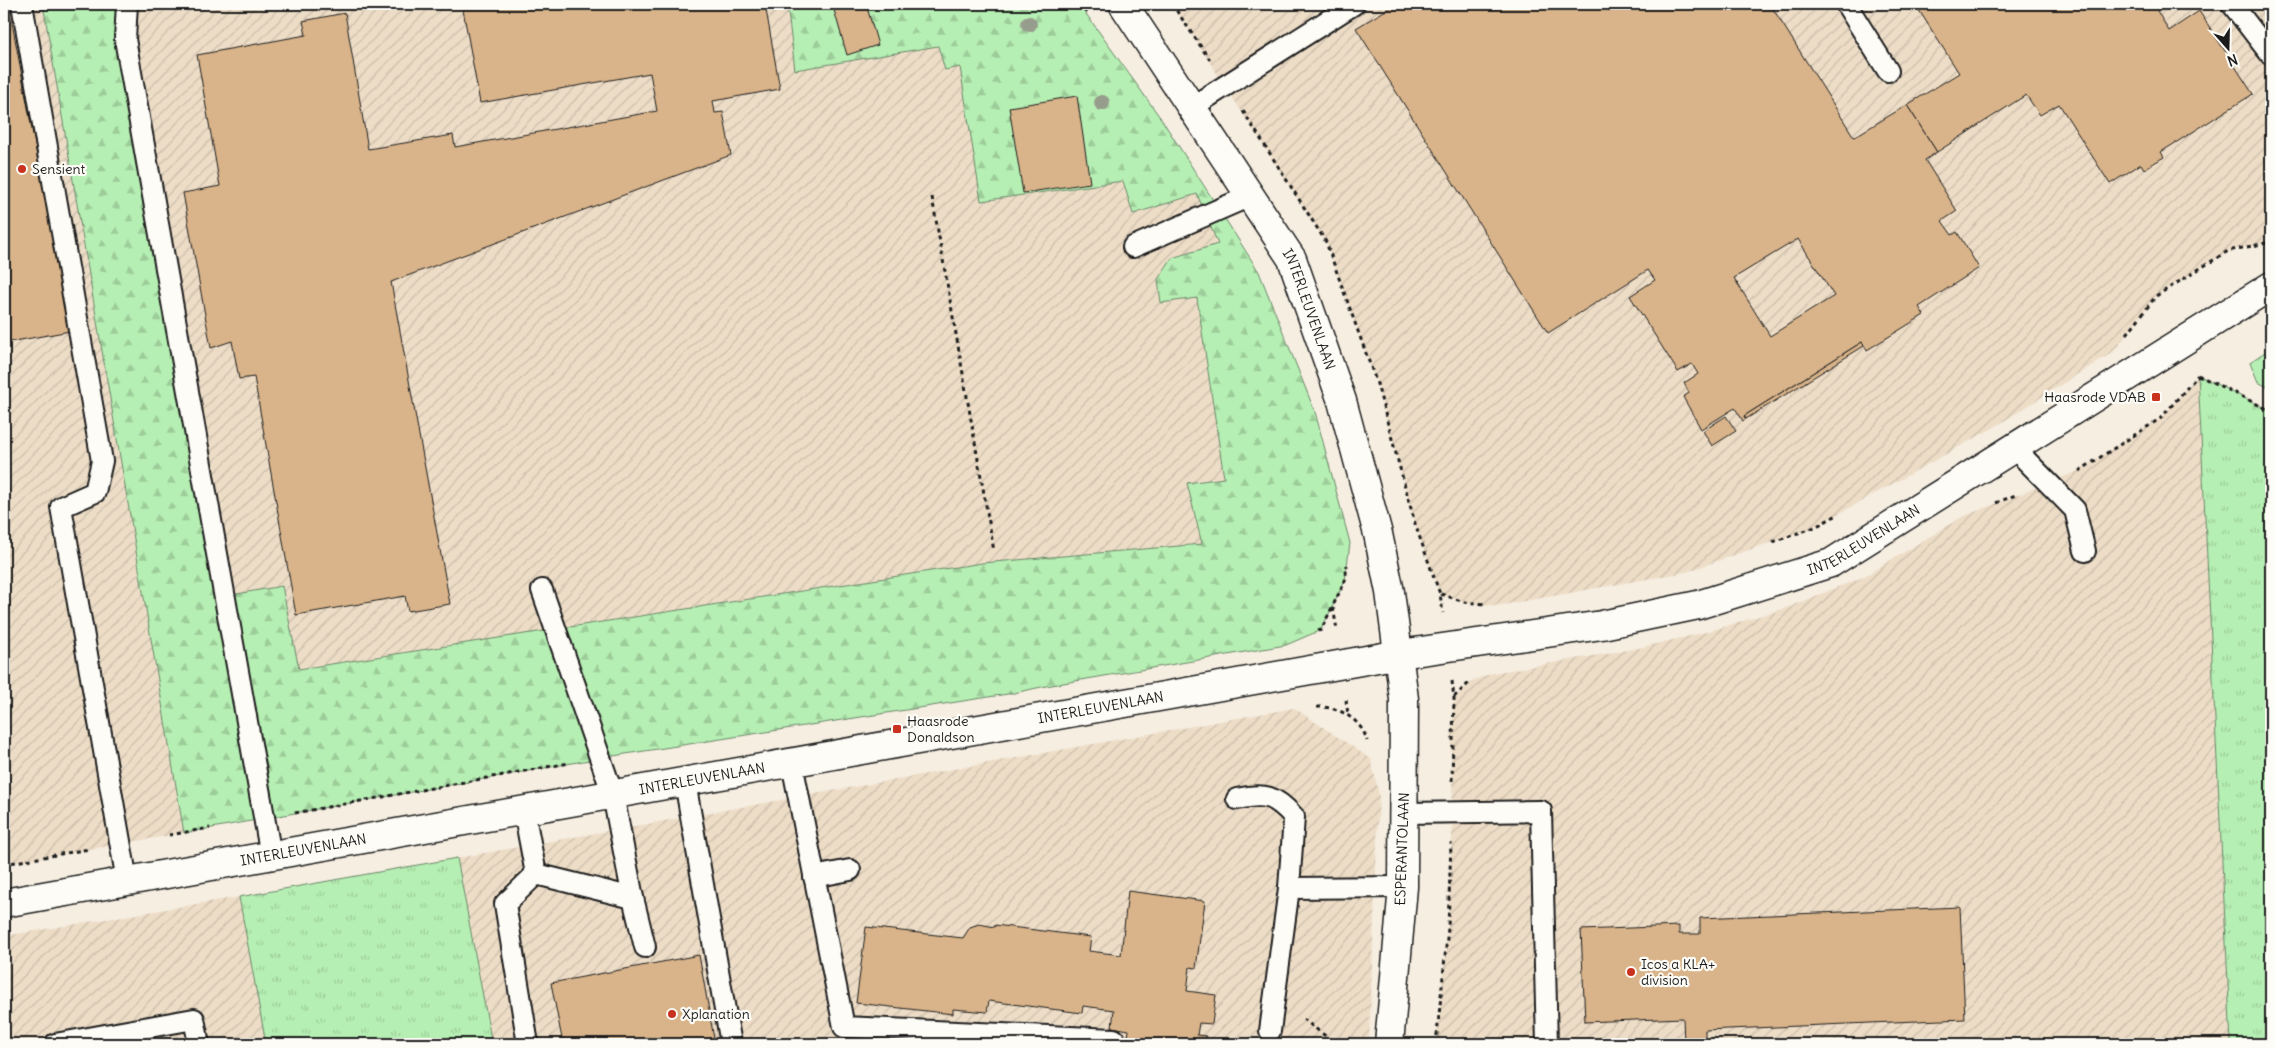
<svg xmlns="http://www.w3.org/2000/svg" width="2275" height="1048" font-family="Delius,sans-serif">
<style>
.industrial{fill:url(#industrial-furrows)}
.grass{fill:url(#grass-tufts);stroke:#698668}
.forest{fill:url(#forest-firs);stroke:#698668}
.building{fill:#d9b48a;stroke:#1c1c1c;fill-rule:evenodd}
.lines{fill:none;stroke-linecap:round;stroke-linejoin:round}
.service-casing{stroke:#1c1c1c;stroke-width:24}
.minor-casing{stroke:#1c1c1c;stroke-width:31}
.path{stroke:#1c1c1c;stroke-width:3;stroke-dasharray:4 4;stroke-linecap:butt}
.service{stroke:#fdfcf7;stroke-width:20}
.minor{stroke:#fdfcf7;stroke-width:28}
.tree{fill:#979d8d}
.poi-dot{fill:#c8321e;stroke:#fdfcf7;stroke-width:2}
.labels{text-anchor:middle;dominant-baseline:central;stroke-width:4.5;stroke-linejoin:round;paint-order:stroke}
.poi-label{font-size:14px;fill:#1c1c1c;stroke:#fdfcf7;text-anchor:start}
.street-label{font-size:14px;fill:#1c1c1c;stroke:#fdfcf7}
</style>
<defs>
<pattern id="industrial-furrows" width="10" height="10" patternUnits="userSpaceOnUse" patternTransform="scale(1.25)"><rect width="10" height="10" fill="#edddc7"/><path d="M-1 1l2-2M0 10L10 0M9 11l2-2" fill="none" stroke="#cbbdaa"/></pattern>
<pattern id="grass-tufts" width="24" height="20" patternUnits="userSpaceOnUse" patternTransform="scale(1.25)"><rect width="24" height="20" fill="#b6efb3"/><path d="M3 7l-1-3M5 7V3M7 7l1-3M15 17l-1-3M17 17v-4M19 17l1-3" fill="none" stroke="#9ccc99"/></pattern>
<pattern id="forest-firs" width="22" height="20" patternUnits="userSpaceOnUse" patternTransform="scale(1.25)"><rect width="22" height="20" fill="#b6efb3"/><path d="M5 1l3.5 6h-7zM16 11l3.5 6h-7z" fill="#9ccc99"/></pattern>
</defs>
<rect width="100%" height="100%" fill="#f6eee1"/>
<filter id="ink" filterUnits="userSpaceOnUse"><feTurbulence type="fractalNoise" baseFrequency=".02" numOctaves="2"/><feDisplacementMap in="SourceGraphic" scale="10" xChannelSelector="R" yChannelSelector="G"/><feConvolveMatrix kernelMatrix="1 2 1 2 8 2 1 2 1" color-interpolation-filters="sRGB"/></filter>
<g filter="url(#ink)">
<g class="industrial">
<polygon points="4,4 43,4 184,833 4,864"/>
<polygon points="81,4 1079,4 1162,120 1259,272 1315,412 1350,543 1345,581 1321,630 1286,645 1046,686 1014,693 600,758 225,825"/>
<polygon points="1172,4 2271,4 2271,242 2228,251 2156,296 2113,352 1993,428 1815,527 1686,572 1497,606 1464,602 1440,594 1416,527 1377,384 1326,242"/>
<polygon points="2198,375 2231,1044 1436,1044 1448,928 1453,813 1451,752 1454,698 1471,681 1493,673 1639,648 1706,632 1786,608 1863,577 1962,517 2076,472 2161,418"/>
<polygon points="1294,708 1371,759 1379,795 1369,1044 492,1044 457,858"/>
<polygon points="239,897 266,1044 4,1044 4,936"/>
</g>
<g class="grass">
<polygon points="2271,348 2271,389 2258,382 2250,362"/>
<polygon points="2198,375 2271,411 2271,1044 2231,1044"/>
<polygon points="457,858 492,1044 266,1044 239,897"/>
</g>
<polygon class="forest" points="43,4 117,4 220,597 282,586 299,669 982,563 1202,544 1187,483 1224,478 1197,298 1161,303 1158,279 1172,258 1218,244 1197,194 1133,214 1123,181 981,201 960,67 945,70 938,46 795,70 787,4 1079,4 1162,120 1259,272 1315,412 1350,543 1345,581 1321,630 1286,645 1046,686 1014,693 600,758 184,833"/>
<g class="building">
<polygon points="462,4 765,4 780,89 713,101 715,113 723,112 731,155 391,282 450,604 408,611 405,596 296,615 254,377 239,379 232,341 211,348 183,193 220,186 197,55 306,35 303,21 345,13 368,149 453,135 455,147 657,111 650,73 480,103"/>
<polygon points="856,4 866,4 878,45 847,55 834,10"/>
<path d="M1396 4H1770L1854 137 1907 105 1937 152 1925 160 1957 211 1942 221 1952 235 1957 232 1979 268 1919 307 1924 315 1867 350 1862 342 1744 416 1746 419 1743 421 1735 408 1701 429 1683 397 1689 393 1684 383 1698 374 1692 364 1678 372 1630 296 1655 280 1648 270 1548 333 1356 28ZM1798 239 1834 296 1770 336 1734 278Z"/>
<polygon points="1915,4 2153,4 2169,31 2199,11 2253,94 2161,152 2164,157 2144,169 2141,164 2110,184 2059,104 2040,115 2026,95 1937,152 1907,105 1959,73"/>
<polygon points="9,7 70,331 4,343 4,8"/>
<polygon points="1077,96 1090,183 1023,193 1009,107"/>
<polygon points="1862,342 1864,346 1746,419 1744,416"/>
<polygon points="1726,416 1736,431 1712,446 1703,431"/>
<polygon points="1128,891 1205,901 1196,968 1190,967 1187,991 1216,995 1212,1024 1199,1023 1197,1035 1206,1036 1205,1044 1127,1044 1129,1030 1112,1027 1114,1010 1083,1006 1082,1013 989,1001 987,1012 953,1009 953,1014 856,1003 866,927 963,938 970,927 979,924 995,927 995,925 1091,937 1089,951 1121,955"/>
<polygon points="1960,907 1965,1019 1705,1030 1705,1044 1684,1044 1683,1018 1585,1022 1581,930 1679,926 1679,934 1700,934 1700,918"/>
<polygon points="699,955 715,1044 563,1044 551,983"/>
</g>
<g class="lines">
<g class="service-casing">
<g id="service">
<polyline points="22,4 102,461 95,492 61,507 127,881"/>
<polyline points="127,4 125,39 271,856"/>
<polyline points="1846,4 1888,71"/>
<polyline points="2232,4 2271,55"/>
<polyline points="1192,107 1354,4"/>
<polyline points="1133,247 1250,196"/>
<polyline points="2014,448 2075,510 2085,551"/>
<polyline points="792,763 844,1027 1114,1039"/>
<polyline points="685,782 731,1044"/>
<path d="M1237 799C1264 793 1275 795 1294 817L1289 888 1270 1031"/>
<polyline points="524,811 536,874"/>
<polyline points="1405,813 1541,811 1547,1044"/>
<polyline points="814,877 850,870"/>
<polyline points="1289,888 1403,887"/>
<polyline points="633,898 645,947"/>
<polyline points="55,1044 194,1019 199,1044"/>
<polyline points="528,1044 505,904 536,874 633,898 613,795 542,590"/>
</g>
</g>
<g class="minor-casing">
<g id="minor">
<path id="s1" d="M1123 4 1292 259 1342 401 1378 534 1390 592 1404 699 1403 887 1389 1044"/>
<path id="s2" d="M4 903 1400 654 1602 625 1698 605 1831 563 2271 286"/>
</g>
</g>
<g class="path">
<polyline points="1079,4 1089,16"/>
<polyline points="1172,4 1210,60"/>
<polyline points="1243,111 1326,242 1377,384 1416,527 1440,594 1443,613"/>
<polyline points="932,197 994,551"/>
<polyline points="2127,334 2156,296 2228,251 2271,242"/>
<polyline points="2198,375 2271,411"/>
<polyline points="2079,471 2161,418 2198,375"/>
<polyline points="1996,503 2018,494"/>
<polyline points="1773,542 1815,527 1839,514"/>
<polyline points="1441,594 1464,602 1485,604"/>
<polyline points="1333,608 1337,629"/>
<polyline points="1318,631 1321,630 1345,581 1347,565"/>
<polyline points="1452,681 1454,698 1452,782"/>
<polyline points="1454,697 1471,681"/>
<polyline points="1346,700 1348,714"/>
<path d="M1317 707C1339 706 1362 720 1367 741"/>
<polyline points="295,813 569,763"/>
<polyline points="169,835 210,828"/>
<polyline points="4,864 89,849"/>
<polyline points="1303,1019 1336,1044"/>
<polyline points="1436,1044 1448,928 1451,843"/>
</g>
<use href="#service" class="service"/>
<use href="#minor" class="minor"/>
</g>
<g class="tree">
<circle cx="1029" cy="24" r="8"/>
<circle cx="1102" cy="103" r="8"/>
</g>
</g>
<g class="poi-dot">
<circle cx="22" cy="169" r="5"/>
<rect x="2151" y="392" width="10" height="10" rx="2.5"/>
<rect x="892" y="724" width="10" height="10" rx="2.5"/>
<circle cx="1631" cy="972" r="5"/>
<circle cx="672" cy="1014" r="5"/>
</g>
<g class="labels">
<g class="poi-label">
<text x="32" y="169">Sensient</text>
<text x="2146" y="397" text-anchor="end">Haasrode VDAB</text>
<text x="907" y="721">Haasrode<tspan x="907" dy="16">Donaldson</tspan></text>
<text x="1641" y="964">Icos a KLA+<tspan x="1641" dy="16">division</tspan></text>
<text x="682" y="1014">Xplanation</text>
</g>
<g class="street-label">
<text stroke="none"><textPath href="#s1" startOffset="359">INTERLEUVENLAAN</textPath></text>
<text stroke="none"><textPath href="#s2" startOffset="1899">INTERLEUVENLAAN</textPath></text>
<text stroke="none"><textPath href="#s2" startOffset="1114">INTERLEUVENLAAN</textPath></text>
<text stroke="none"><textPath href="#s2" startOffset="709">INTERLEUVENLAAN</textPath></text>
<text transform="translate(1402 849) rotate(-88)">ESPERANTOLAAN</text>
<text stroke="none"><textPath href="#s2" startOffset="304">INTERLEUVENLAAN</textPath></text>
</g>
</g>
<rect width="2275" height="1048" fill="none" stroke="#fdfcf7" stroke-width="20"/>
<rect x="10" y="10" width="2255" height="1028" fill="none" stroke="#1c1c1c" stroke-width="2" filter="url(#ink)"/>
<g transform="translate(2228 48) rotate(160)" stroke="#fdfcf7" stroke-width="4" paint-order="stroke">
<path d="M0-4L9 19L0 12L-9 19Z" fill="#1c1c1c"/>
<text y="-8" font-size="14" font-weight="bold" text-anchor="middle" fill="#1c1c1c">N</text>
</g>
</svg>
